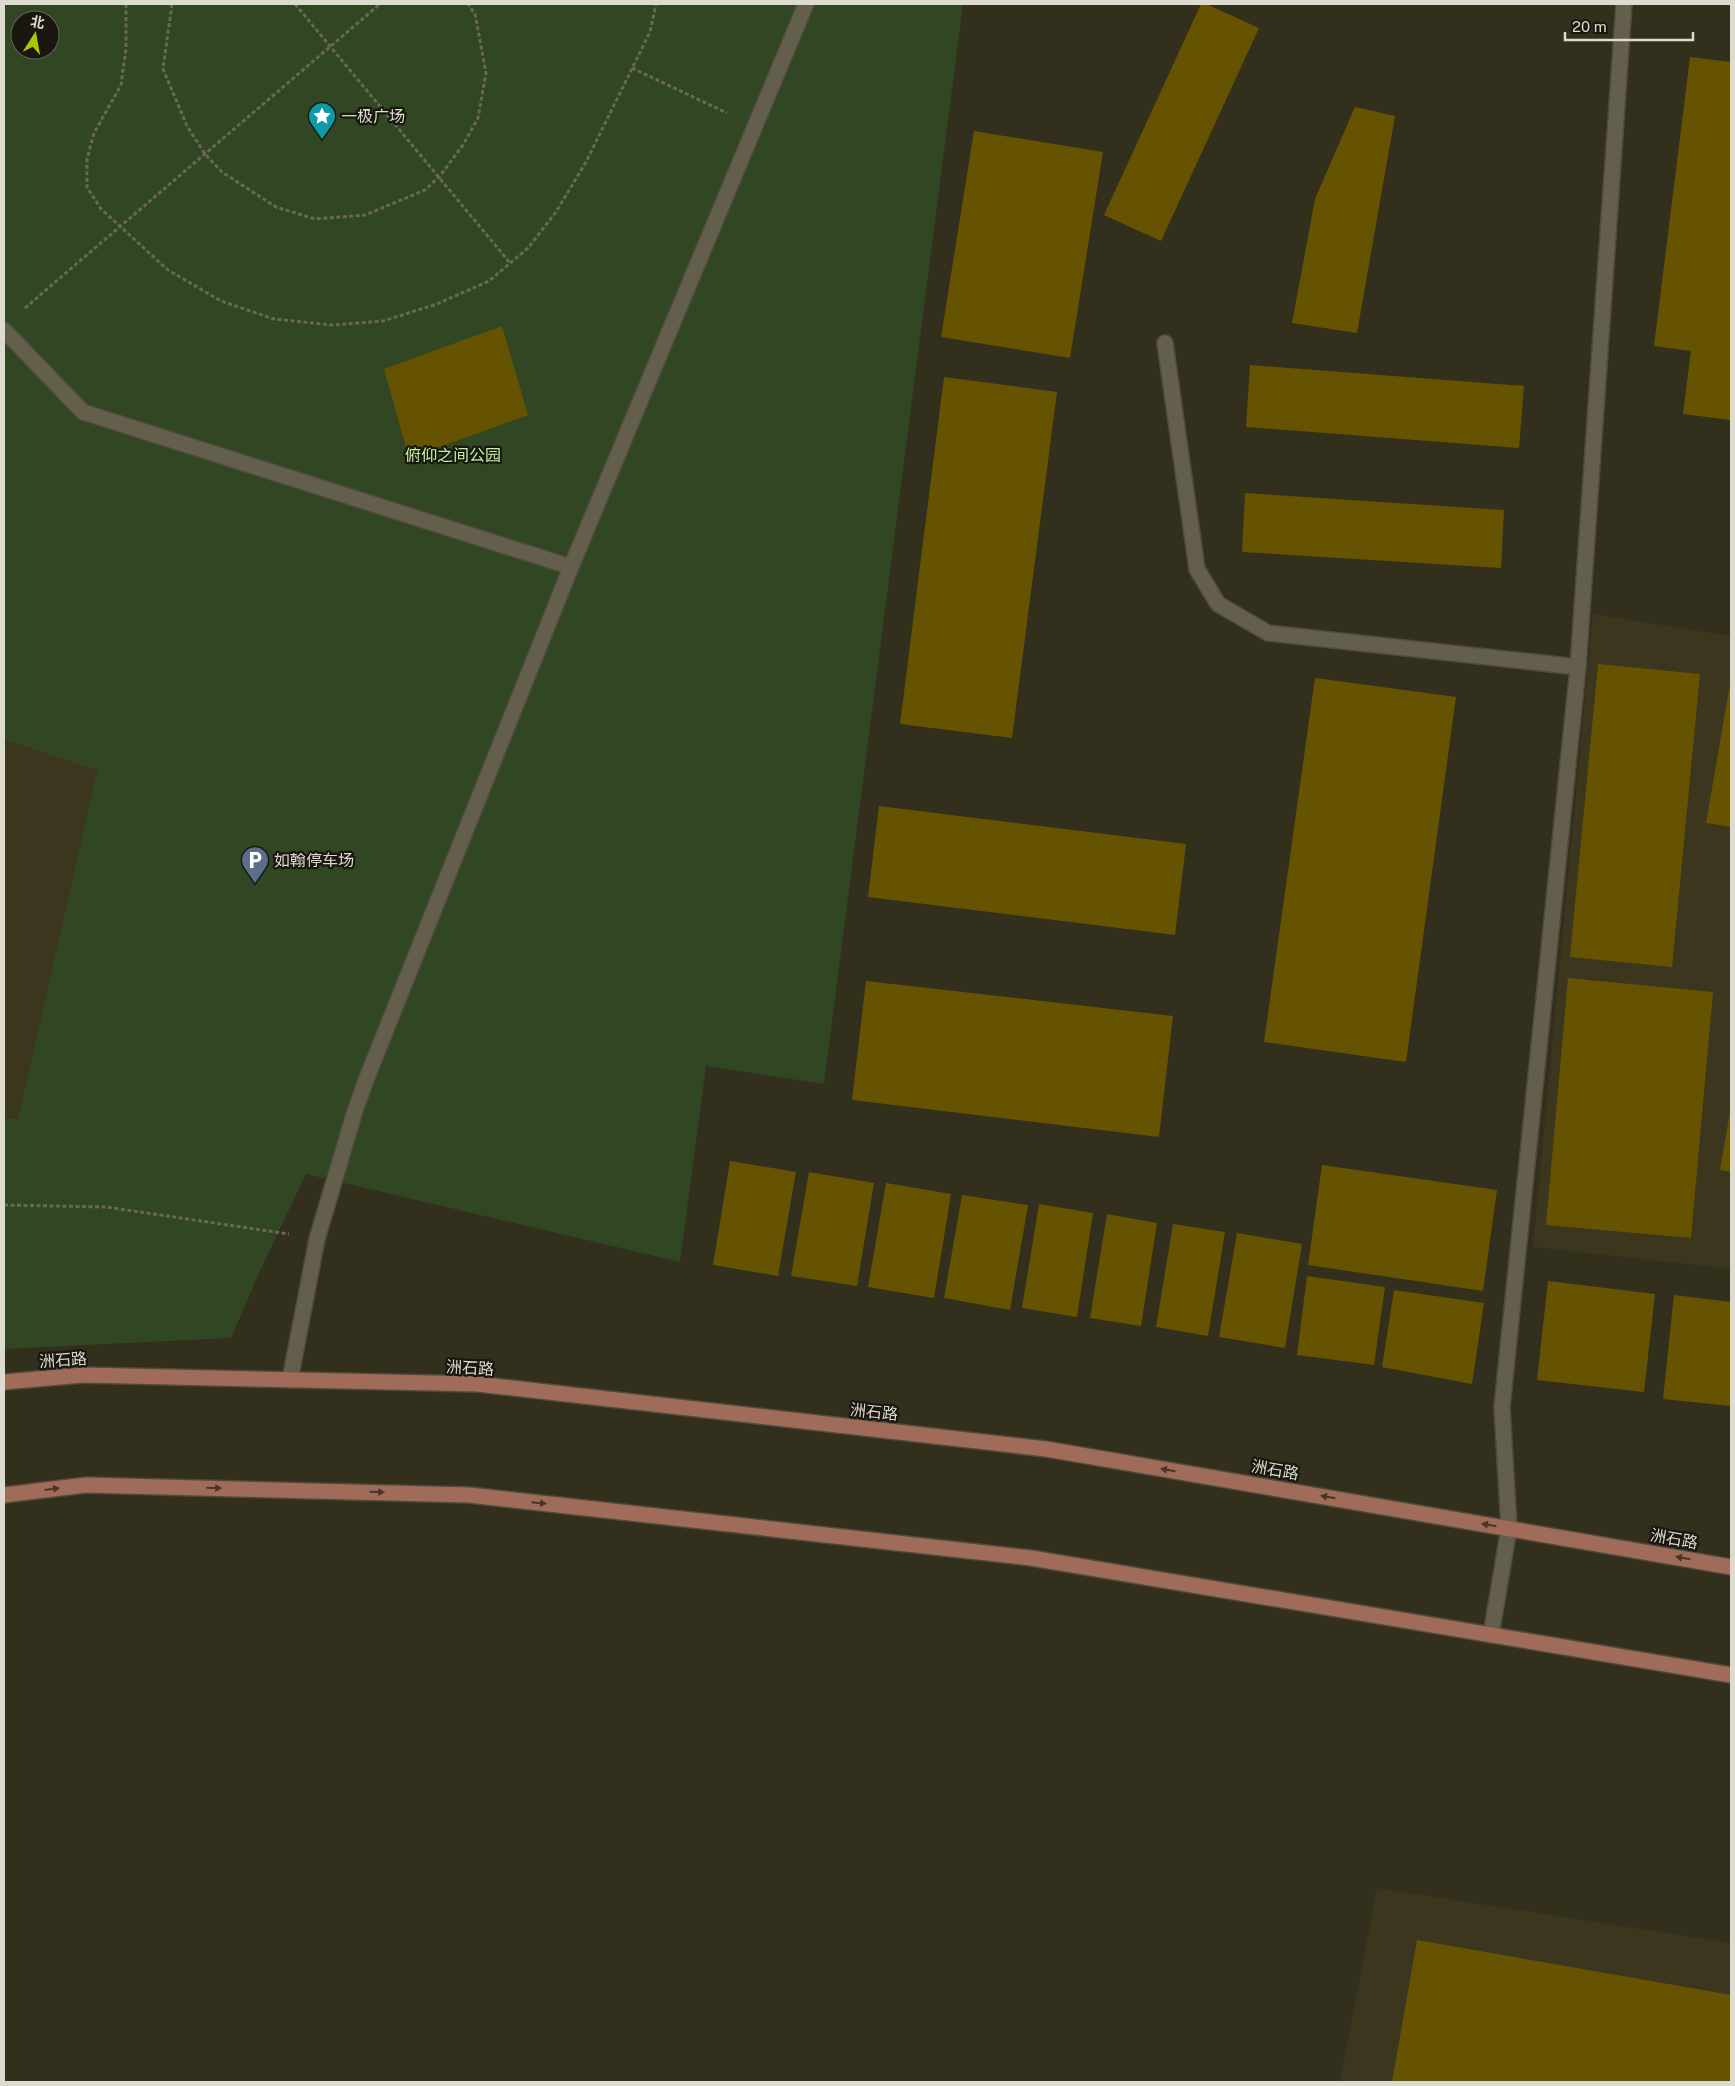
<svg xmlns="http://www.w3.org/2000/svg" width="1735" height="2086" font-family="'Public Sans','Noto Sans SC',sans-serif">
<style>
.built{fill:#3d361e}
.green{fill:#314622;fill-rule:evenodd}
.building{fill:#665302}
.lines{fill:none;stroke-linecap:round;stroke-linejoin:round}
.minor-casing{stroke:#4d4a3b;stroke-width:18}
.major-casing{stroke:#4d4a3b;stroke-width:18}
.path{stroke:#6a6757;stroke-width:3;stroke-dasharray:4 2.5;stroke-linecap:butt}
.minor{stroke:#645e4c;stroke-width:15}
.major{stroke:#a06b58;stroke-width:15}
.oneway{fill:#483429}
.labels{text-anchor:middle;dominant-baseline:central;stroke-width:4.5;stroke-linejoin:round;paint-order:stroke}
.poi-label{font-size:16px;fill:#dddad0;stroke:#19170f;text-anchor:start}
.park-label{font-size:16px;fill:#c0f29f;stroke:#19170f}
.street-label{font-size:16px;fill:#dddad0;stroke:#19170f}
</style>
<rect width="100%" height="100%" fill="#332f1d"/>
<g class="built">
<polygon points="1593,614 1731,636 1731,1269 1533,1247"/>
<polygon points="4,739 97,769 18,1120 4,1119"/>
<polygon points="1377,1888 1731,1943 1731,2082 1340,2082"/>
</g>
<path class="green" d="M4 4H963L824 1084 706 1066 680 1262 306 1174 259 1273 231 1338 4 1349V1119H18L97 770 4 739ZM20 20H50V50H20Z"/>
<g class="building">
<polygon points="1201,4 1206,4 1259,28 1161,241 1104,215"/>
<polygon points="1690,57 1731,62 1731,420 1683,414 1691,351 1654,346"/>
<polygon points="1355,107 1395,116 1357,333 1292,323 1315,199"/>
<polygon points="974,131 1103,152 1070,358 941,337"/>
<polygon points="502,326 528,415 409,458 384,369"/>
<polygon points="1250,365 1524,386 1519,448 1246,427"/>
<polygon points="944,377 1057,392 1012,738 900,724"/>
<polygon points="1245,493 1504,510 1501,568 1242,552"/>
<polygon points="1598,664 1700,674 1672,967 1570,957"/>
<polygon points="1315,678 1456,697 1406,1062 1264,1042"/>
<polygon points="1730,684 1731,684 1731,827 1706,823"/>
<polygon points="879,806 1186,844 1175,935 868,897"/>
<polygon points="1568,978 1713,992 1691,1238 1546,1225"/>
<polygon points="866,981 1173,1016 1159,1137 852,1100"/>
<polygon points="1730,1112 1731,1112 1731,1172 1720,1170"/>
<polygon points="730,1161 796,1172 778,1276 713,1265"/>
<polygon points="1322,1165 1497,1190 1483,1291 1308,1265"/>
<polygon points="809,1172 874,1183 857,1286 791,1276"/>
<polygon points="886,1183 951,1194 934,1298 868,1287"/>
<polygon points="962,1195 1028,1205 1010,1310 944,1298"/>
<polygon points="1039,1204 1093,1213 1077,1317 1022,1308"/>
<polygon points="1107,1214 1157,1223 1141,1326 1090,1318"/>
<polygon points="1173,1224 1225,1232 1208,1336 1156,1327"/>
<polygon points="1237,1233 1302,1244 1285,1348 1219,1337"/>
<polygon points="1307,1276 1385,1287 1374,1365 1297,1355"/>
<polygon points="1548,1281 1655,1294 1644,1392 1537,1380"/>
<polygon points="1394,1290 1484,1303 1472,1384 1382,1367"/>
<polygon points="1674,1295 1731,1302 1731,1406 1663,1399"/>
<polygon points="1417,1940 1731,1995 1731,2082 1392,2082"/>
</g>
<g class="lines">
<g class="minor-casing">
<g id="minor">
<polyline points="4,330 83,412 571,567"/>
<polyline points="1165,343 1197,569 1218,604 1268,633 1578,667"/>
<polyline points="290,1380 317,1239 355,1111 366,1080 571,567 806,4"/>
<polyline points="1491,1635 1509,1528 1502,1407 1578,667 1624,4"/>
</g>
</g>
<g class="major-casing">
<g id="major">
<polyline points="4,1382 83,1375 477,1384 1046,1449 1731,1567"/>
<polyline points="4,1495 86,1485 469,1495 1031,1558 1731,1675"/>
</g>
</g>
<g class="path">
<polyline points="126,4 126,49 121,85 94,133 87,159 87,187 101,209 168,270 221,301 274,319 332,325 383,321 437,304 489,281 528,248 556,212 586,162 650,32 656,4"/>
<polyline points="172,4 163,69 187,126 205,154 222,172 276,207 315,219 365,215 425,190 439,177 463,145 478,118 486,73 475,14 468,4"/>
<polyline points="295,4 510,263"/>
<polyline points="632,68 727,113"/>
<polyline points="25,308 380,4"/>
<polyline points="4,1205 106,1207 289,1234"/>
</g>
<use href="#minor" class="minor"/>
<use href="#major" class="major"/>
</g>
<defs><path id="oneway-solid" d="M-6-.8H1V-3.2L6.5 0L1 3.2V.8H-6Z" transform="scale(1.25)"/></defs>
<g class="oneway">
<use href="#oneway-solid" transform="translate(1168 1470) rotate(-170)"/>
<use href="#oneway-solid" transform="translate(214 1488) rotate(1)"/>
<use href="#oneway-solid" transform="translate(52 1489) rotate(-7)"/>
<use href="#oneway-solid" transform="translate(377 1492) rotate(1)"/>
<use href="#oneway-solid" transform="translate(1328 1497) rotate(-170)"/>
<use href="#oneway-solid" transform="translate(539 1503) rotate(6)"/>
<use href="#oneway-solid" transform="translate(1489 1525) rotate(-170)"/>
<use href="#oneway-solid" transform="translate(1683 1558) rotate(-170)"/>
</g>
<defs>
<g id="sight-pin" transform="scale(1.4375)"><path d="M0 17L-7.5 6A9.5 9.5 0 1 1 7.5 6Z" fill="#0f9aa8" stroke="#19170f"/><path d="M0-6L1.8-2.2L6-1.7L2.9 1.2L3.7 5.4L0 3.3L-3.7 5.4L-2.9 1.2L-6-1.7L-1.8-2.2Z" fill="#fff"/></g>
<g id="parking-pin" transform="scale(1.4375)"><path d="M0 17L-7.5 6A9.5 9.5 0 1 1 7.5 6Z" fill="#5c6f8a" stroke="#19170f"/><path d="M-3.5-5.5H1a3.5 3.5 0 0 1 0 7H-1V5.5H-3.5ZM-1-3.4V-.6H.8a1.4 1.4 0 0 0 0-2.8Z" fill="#fff"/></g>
</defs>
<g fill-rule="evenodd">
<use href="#sight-pin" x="322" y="116"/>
<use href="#parking-pin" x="255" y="860"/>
</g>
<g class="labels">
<g class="poi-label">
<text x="341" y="116">一极广场</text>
<text x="274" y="860">如翰停车场</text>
</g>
<g class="park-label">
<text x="453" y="455">俯仰之间公园</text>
</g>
<g class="street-label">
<text transform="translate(63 1360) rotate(-4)">洲石路</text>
<text transform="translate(470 1368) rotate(3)">洲石路</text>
<text transform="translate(874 1412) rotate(6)">洲石路</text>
<text transform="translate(1275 1470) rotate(10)">洲石路</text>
<text transform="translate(1674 1539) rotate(10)">洲石路</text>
</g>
</g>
<rect width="1735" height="2086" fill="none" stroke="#dddad0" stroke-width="10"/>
<g transform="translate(35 35) rotate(11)"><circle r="24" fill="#19170f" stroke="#67655c"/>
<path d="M0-4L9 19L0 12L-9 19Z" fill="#b0c502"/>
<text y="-8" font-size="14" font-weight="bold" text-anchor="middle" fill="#dddad0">北</text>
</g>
<path d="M1565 32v8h128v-8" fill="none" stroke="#dddad0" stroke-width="2.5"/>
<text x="1572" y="32" font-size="15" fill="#dddad0" stroke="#19170f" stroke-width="4" paint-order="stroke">20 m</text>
</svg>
